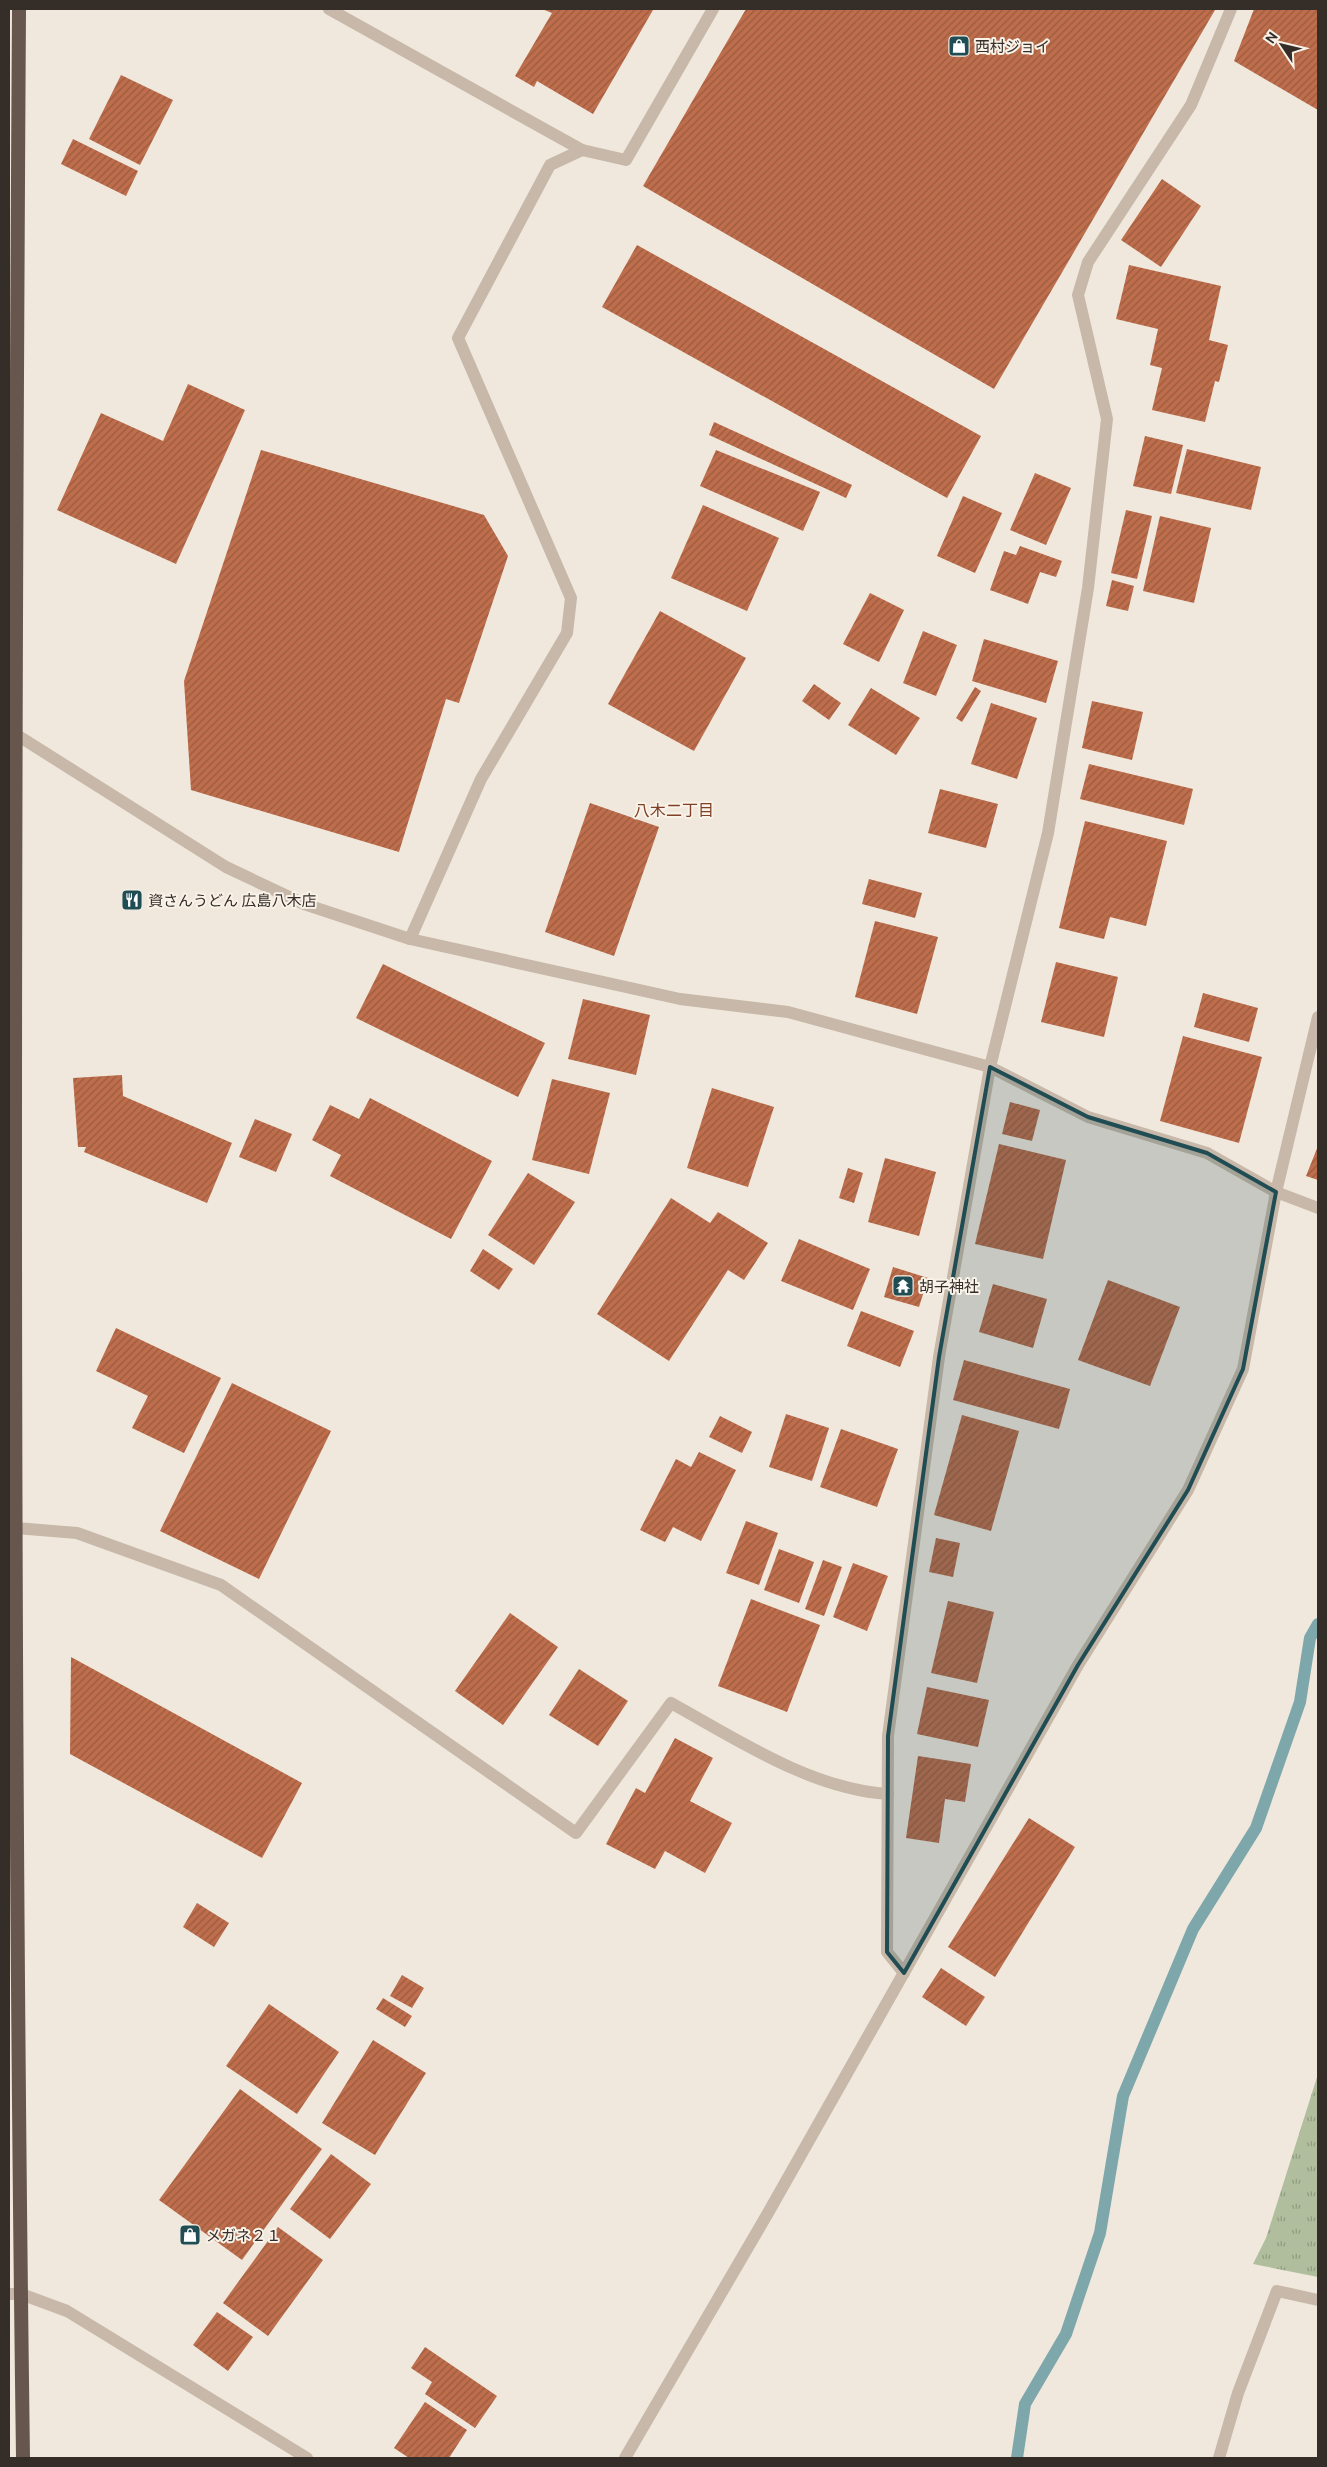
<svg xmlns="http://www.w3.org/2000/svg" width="1327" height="2467" font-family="Ubuntu,'Noto Sans JP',sans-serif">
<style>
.grass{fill:url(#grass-tufts)}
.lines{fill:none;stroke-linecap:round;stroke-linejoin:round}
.stream{stroke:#7da7ab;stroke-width:12}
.building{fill:url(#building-hatch)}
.minor{stroke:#c7b8a9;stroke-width:12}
.trunk{stroke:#66564d;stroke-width:14}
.marked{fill:#204d54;fill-opacity:0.2;stroke:#204d54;stroke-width:4;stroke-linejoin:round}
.labels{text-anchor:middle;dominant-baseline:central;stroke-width:4;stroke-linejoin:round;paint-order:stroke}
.poi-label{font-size:15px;fill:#352d28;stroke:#f8f2e8;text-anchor:start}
.neighbourhood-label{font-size:16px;fill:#7e4127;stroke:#f8f2e8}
</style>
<defs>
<pattern id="grass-tufts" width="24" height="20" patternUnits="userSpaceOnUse" patternTransform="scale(1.25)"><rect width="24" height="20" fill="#b1be9d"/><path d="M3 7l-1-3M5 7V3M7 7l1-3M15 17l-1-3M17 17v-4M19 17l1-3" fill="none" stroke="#919b80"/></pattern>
<pattern id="building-hatch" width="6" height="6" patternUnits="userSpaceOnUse" patternTransform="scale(1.25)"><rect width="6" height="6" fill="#be6e4c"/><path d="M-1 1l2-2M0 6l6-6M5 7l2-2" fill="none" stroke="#9b5b3f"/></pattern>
</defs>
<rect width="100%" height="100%" fill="#f0e8dc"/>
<polygon class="grass" points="1318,2074 1318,2277 1253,2264 1266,2238"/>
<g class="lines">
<polyline class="stream" points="1017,2458 1025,2404 1066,2334 1100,2233 1123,2096 1193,1929 1256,1828 1300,1702 1310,1638 1318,1624"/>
</g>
<g class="building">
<polygon points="542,9 653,10 593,114 537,81 534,87 515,76 552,13"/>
<polygon points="746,9 1213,9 1215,10 994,389 643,186"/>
<polygon points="1254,9 1318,9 1318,110 1234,61"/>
<polygon points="121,75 173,100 140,165 89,139"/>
<polygon points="73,139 138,171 126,196 61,164"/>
<polygon points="1162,179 1201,206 1161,267 1121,240"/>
<polygon points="637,245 981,436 947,498 602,307"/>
<polygon points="1129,265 1221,286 1209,340 1228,345 1219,382 1215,381 1205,422 1152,410 1162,368 1150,365 1158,329 1116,319"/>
<polygon points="188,384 245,410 176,564 57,510 101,413 163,441"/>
<polygon points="714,422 852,485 846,498 709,435"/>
<polygon points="1145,436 1183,445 1171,494 1133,486"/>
<polygon points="1187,449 1261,467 1251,510 1176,493"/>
<polygon points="261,450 484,515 508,556 459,703 446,699 399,852 191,790 184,681"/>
<polygon points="716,450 820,492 803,531 700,486"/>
<polygon points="1035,473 1071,488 1046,545 1010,530"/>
<polygon points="963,496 1002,513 975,573 937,556"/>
<polygon points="703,505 779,538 747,611 671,578"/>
<polygon points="1126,510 1152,516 1137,579 1111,573"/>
<polygon points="1160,516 1211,528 1194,603 1143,591"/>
<polygon points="1020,546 1062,561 1056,577 1040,572 1028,604 990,590 1004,551 1016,555"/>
<polygon points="1112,580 1134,586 1128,611 1106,606"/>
<polygon points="870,593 904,610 879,662 843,644"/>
<polygon points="660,611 746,658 694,751 608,704"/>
<polygon points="923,631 957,645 936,696 903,683"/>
<polygon points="984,639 1058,661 1046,703 972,681"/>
<polygon points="814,684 841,703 829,720 802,701"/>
<polygon points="975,687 981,691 962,722 956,718"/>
<polygon points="871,688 920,718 896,755 848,725"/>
<polygon points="1092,701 1143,712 1132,760 1082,748"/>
<polygon points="991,703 1037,718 1017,779 971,764"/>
<polygon points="1089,764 1193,789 1184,825 1080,799"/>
<polygon points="940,789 998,804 986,848 928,833"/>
<polygon points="590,803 659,827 614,956 545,932"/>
<polygon points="1085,821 1167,841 1146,926 1110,917 1104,939 1059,928"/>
<polygon points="869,879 922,893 915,918 862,904"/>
<polygon points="875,921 938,937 917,1014 855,997"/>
<polygon points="1056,962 1118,977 1104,1037 1041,1022"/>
<polygon points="383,964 545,1043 518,1097 356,1018"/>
<polygon points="1203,993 1258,1008 1249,1042 1194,1027"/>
<polygon points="583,999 650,1015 636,1075 568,1059"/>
<polygon points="1183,1036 1262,1057 1239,1143 1160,1121"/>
<polygon points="122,1075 123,1096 232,1143 207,1203 84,1152 86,1147 78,1147 73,1078"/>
<polygon points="552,1079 610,1093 589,1174 532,1160"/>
<polygon points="712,1088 774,1107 748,1187 687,1168"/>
<polygon points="370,1098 492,1161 451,1239 330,1176 341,1155 312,1140 330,1105 359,1119"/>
<polygon points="1010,1102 1040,1110 1032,1141 1002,1134"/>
<polygon points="255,1119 292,1134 276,1172 239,1157"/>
<polygon points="999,1144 1066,1160 1043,1259 975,1244"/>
<polygon points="1318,1146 1318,1180 1306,1176"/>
<polygon points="885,1158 936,1172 919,1236 868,1222"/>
<polygon points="848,1168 863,1173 854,1203 839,1198"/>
<polygon points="528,1173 575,1202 534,1265 488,1235"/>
<polygon points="671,1198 710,1223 718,1212 768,1243 744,1280 728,1270 669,1361 597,1314"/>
<polygon points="799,1239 870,1269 853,1310 781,1281"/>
<polygon points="483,1249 513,1269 499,1290 470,1271"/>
<polygon points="893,1267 928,1278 919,1307 884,1297"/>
<polygon points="1108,1280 1180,1307 1150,1386 1078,1360"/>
<polygon points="993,1284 1047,1299 1033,1348 979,1332"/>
<polygon points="861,1311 914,1331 900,1367 847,1346"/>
<polygon points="116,1328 221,1378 184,1453 132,1428 148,1396 96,1371"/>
<polygon points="964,1360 1070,1389 1059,1429 953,1400"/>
<polygon points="232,1383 331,1431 259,1579 160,1531"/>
<polygon points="786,1414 829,1428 812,1481 769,1467"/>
<polygon points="962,1415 1019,1431 991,1531 934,1515"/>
<polygon points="720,1416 752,1432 742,1453 709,1437"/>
<polygon points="841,1429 898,1449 877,1507 820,1487"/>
<polygon points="699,1452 736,1470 701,1541 673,1527 665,1542 640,1530 676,1459 691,1467"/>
<polygon points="746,1521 778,1533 759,1585 726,1573"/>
<polygon points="936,1538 960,1543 953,1577 929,1572"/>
<polygon points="779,1549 814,1562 799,1603 764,1590"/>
<polygon points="823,1560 842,1567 824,1616 805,1609"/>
<polygon points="853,1563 888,1576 867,1631 833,1617"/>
<polygon points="751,1599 820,1625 787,1712 718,1686"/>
<polygon points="948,1601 994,1612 977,1683 931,1673"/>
<polygon points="510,1613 558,1647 503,1725 455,1691"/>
<polygon points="71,1657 302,1783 262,1858 70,1754"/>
<polygon points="579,1669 628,1701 598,1746 549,1715"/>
<polygon points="927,1687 989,1700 978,1747 917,1734"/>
<polygon points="675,1738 713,1758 690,1801 732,1823 705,1873 665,1851 655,1869 606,1844 636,1788 645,1793"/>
<polygon points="918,1756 971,1764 965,1802 945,1799 939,1843 906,1838"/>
<polygon points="1029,1818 1075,1847 995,1977 948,1947"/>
<polygon points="197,1903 229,1923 214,1947 183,1927"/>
<polygon points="941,1968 985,1997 966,2026 922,1997"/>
<polygon points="402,1975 424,1988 412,2008 390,1996"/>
<polygon points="383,1998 412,2016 405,2027 376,2009"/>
<polygon points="269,2004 339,2052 297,2114 226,2066"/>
<polygon points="373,2040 426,2073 375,2155 322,2123"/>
<polygon points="240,2089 322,2149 242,2260 159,2200"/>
<polygon points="331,2154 371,2184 330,2239 290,2209"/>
<polygon points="278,2227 323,2260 268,2336 223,2303"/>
<polygon points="217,2312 253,2337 228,2371 193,2345"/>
<polygon points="425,2347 497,2396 475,2428 425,2394 432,2382 411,2368"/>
<polygon points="425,2402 467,2430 449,2458 409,2458 394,2448"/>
</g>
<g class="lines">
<g class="minor">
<polyline points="329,9 582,150"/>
<polyline points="9,730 226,867 304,904 410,939 680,999 788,1012 990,1067 1088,1117 1207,1153 1276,1192 1318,1208"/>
<polyline points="410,939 481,779 567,633 571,598 458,338 550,165 582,150 626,160 713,9"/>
<path d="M16 1528 77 1533 221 1585 576 1833 671 1703C738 1740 811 1789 888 1794"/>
<polyline points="904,1973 887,1952 888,1736 939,1357 990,1067 1048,833 1088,588 1107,419 1078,295 1088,262 1191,105 1231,9"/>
<polyline points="9,2294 21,2294 67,2311 307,2458"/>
<polyline points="625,2458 768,2213 1078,1665 1188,1490 1243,1369 1276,1192 1318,1017"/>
<polyline points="1219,2458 1238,2393 1277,2291 1318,2300"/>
</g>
<path class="trunk" d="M19 9C14 825 12 1642 23 2458"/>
</g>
<path class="marked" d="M990 1067 1088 1117 1207 1153 1276 1192 1243 1369 1188 1490 1078 1665 904 1973 887 1952 888 1736 939 1357Z"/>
<defs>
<g id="shop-square" transform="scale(1.125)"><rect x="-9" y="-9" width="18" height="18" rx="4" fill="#204d54" stroke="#f8f2e8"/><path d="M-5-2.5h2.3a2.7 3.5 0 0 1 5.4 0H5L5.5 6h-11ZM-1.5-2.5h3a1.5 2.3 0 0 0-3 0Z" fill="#fff"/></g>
<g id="restaurant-square" transform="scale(1.125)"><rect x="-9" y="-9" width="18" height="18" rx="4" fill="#204d54" stroke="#f8f2e8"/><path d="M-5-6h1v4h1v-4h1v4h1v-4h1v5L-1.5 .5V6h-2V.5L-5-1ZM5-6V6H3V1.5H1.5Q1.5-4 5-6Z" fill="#fff"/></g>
<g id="temple-square" transform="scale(1.125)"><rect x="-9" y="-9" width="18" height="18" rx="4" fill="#204d54" stroke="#f8f2e8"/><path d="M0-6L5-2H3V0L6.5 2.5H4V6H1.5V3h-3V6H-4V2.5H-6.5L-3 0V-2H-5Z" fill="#fff"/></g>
</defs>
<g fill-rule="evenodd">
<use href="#shop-square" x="959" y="46"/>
<use href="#restaurant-square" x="132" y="900"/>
<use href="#temple-square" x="903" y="1286"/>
<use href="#shop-square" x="190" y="2235"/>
</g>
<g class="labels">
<g class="poi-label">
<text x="975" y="46">西村ジョイ</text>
<text x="148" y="900">資さんうどん 広島八木店</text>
<text x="919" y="1286">胡子神社</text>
<text x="206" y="2235">メガネ２１</text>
</g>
<g class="neighbourhood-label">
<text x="674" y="810">八木二丁目</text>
</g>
</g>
<rect width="1327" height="2467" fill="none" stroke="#352d28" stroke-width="20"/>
<g transform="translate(1282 45) rotate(305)" stroke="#f8f2e8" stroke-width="4" paint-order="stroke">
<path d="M0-4L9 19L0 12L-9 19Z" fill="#352d28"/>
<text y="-8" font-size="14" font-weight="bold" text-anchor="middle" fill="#352d28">N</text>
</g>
</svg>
